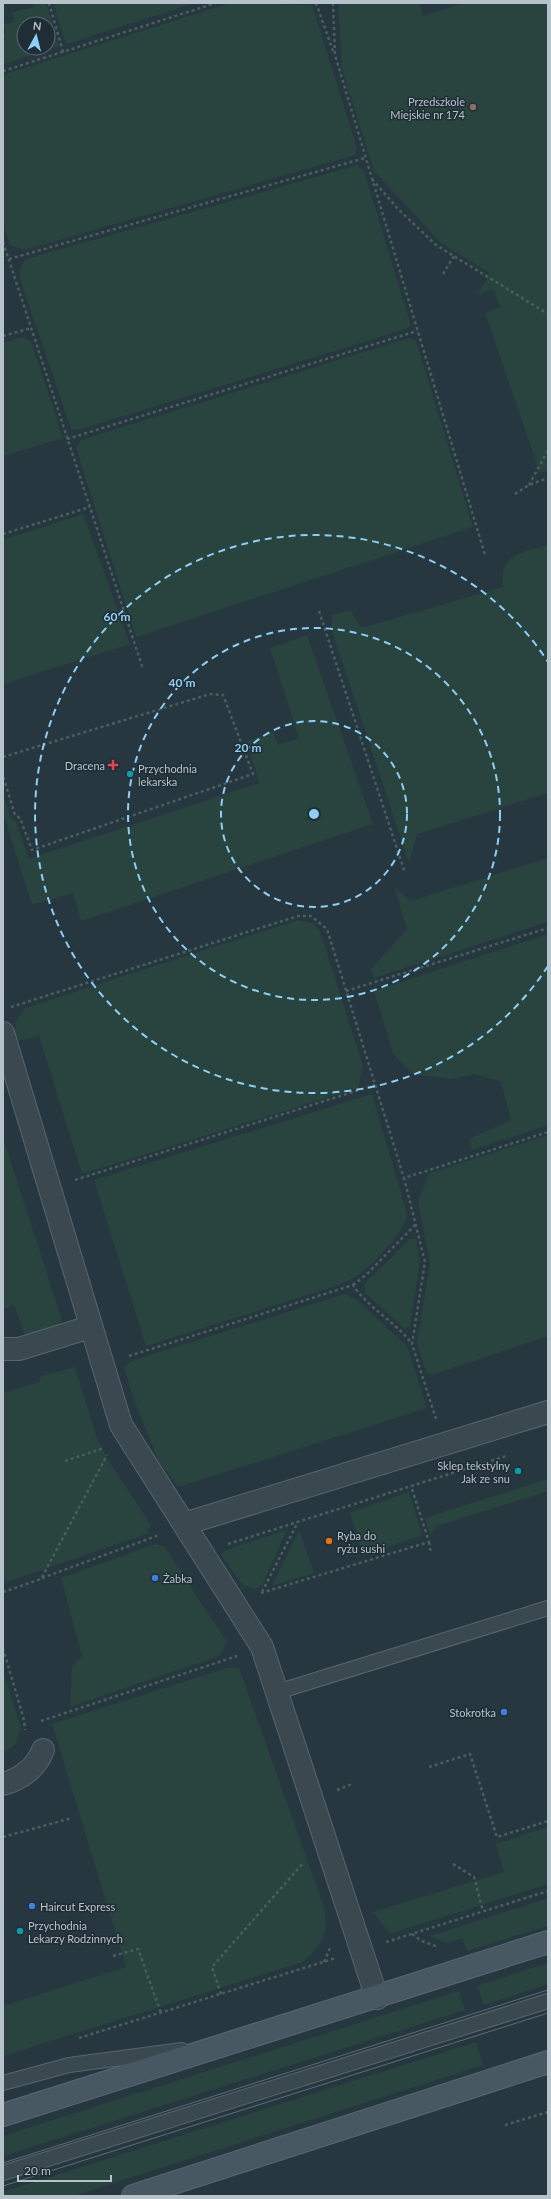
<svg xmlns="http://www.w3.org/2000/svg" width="551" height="2199" font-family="Lato,sans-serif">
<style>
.green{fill:#29433f;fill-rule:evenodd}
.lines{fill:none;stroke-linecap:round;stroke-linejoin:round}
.lane-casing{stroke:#58666d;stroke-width:16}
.street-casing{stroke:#58666d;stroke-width:24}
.secondary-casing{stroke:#58666d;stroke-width:24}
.path{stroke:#485f5c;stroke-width:2.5;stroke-dasharray:3 3;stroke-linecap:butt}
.lane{stroke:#3a4850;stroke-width:14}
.street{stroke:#3a4850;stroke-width:22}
.secondary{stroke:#485862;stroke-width:22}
.tram{stroke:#5c6d76;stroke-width:1}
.ring{fill:none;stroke:#8fcff6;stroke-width:2;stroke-dasharray:7 5}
.education-dot{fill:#8d6e63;stroke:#1f2d35;stroke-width:1.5}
.health-dot{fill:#e0444e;stroke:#1f2d35;stroke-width:1.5}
.culture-dot{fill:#0f9aa8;stroke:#1f2d35;stroke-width:1.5}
.food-dot{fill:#e8710a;stroke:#1f2d35;stroke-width:1.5}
.shop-dot{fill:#3f7fe0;stroke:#1f2d35;stroke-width:1.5}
.labels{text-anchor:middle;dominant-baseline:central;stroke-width:3;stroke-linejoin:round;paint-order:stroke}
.poi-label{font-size:11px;fill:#b6c3ca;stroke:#1f2d35;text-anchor:start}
.centre{fill:#8fcff6;stroke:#1f2d35;stroke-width:2}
.ring-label{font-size:12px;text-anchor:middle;font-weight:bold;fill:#8fcff6;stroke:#1f2d35;stroke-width:3;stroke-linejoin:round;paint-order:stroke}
</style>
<rect width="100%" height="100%" fill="#263740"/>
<g class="green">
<path d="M33 3H46L59 46 3 64V35L6 34 4 24 14 22 12 12 34 7ZM24 24H48V48H24Z"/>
<polygon points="53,3 196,3 66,44"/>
<polygon points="230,3 312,5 357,148 355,155 24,250 10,245 3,223 3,75"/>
<polygon points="338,3 419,3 423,16 463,3 548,3 548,471 540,473 485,313 500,308 494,289 477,295 486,281 489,273 440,242 374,171 342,69"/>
<polygon points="358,165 364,171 410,322 409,328 78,430 71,429 19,276 21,266 26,259"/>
<polygon points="22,337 31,341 63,438 3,456 3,343"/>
<polygon points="409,338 416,341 473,527 136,637 76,448 81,440"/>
<polygon points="83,514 130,644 3,684 3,540"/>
<path d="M548 545V793L417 834 409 863 331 628 332 615 350 610 362 628 503 587C498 554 522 553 548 545Z"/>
<polygon points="307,635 373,824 81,921 73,893 32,905 3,813 3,794 11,819 16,822 29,859 259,783 247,741 273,732 278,745 299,738 270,648"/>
<polygon points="548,858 548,922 374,978 371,969 407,929 394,886 411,901"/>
<path d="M298 920 313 923 320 931 363 1066 358 1088 82 1174 39 1036 17 1041C12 1028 16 1018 25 1008Z"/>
<polygon points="548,934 548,1125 472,1150 469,1139 511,1120 501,1082 475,1074 451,1079 412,1074 393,1054 374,991"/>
<path d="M372 1094 407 1214C406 1233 369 1269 353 1278 348 1281 342 1283 336 1286L146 1346 94 1180Z"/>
<polygon points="548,1135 548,1336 434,1374 426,1373 417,1343 430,1263 418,1201 430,1173"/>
<polygon points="3,1138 62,1320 55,1328 25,1336 14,1305 3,1309"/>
<polygon points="410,1239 416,1239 420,1260 410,1327 404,1328 365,1293 364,1284"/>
<polygon points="345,1294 356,1299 407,1346 427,1408 178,1487 158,1460 133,1397 124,1368 131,1361"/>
<polygon points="75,1367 97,1439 110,1463 151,1525 147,1534 7,1582 3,1578 3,1393 40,1382 39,1377"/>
<polygon points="548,1479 548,1491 437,1526 430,1535 425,1518"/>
<polygon points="409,1492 422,1535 363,1556 350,1512"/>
<polygon points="287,1530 262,1585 255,1589 243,1585 221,1555 224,1551"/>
<polygon points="299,1530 314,1573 272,1586"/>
<polygon points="155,1544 164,1546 227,1642 219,1656 70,1707 72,1666 82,1656 61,1578"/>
<path d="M227 1668H239L324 1907C328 1936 324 1943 303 1962L3 2056V2006L126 1967 52 1724Z"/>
<polygon points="3,1671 21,1728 16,1743 3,1754"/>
<polygon points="548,1827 548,1884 390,1934 373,1912 504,1872 496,1844"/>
<polygon points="548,1898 548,1926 467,1951 462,1938 446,1943 430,1936"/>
<polygon points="548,1963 548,1984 484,2005 477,1986"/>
<polygon points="459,1991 465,2010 3,2156 3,2136"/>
<polygon points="476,2042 483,2065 73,2196 3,2196 3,2192"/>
</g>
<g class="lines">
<g class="lane-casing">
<g id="lane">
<polyline points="277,1692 548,1608"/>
<polyline points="3,2083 69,2065 182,2050"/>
<polyline points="3,2173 548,2001"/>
</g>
</g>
<g class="street-casing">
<g id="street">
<polyline points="3,1033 121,1425 262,1647 377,1998"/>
<polyline points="3,1349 19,1349 90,1327"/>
<polyline points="184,1524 548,1412"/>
<path d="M3 1784C21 1779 37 1767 43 1750"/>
</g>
</g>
<g class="secondary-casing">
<g id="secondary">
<polyline points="3,2115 548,1942"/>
<polyline points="133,2196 548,2062"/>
</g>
</g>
<g class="path">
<polyline points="49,3 63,52"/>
<polyline points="316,3 333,51"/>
<polyline points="333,3 335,55 485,555"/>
<polyline points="3,71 216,3"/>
<polyline points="372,179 398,209 436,245 548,314"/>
<polyline points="3,242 143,669"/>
<polyline points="9,259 365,158"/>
<polyline points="443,274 454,256"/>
<polyline points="3,336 31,328"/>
<polyline points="67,439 417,331"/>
<polyline points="529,485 548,450"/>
<polyline points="515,494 529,485 548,478"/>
<polyline points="3,534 90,507"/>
<polyline points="319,611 405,873"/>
<polyline points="3,757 210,694 223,695 253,774 32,850 20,818 15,815 3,776"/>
<polyline points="346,991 548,928"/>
<polyline points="11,1007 298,916 311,916 327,929 404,1178"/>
<polyline points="75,1180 375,1085"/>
<polyline points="353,1285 367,1274 416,1224"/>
<path d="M129 1356 353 1285C368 1308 396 1322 412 1344"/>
<polyline points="436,1419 412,1344 425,1262 404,1178 548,1132"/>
<polyline points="65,1461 104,1448"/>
<polyline points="429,1542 431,1553"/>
<polyline points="228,1544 506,1456"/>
<polyline points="42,1578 159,1535"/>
<polyline points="3,1592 41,1579 107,1455"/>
<polyline points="262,1592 298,1522"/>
<polyline points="261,1593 429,1542 411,1486"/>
<polyline points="3,1648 24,1720 25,1730"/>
<polyline points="41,1721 237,1656"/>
<polyline points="429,1767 470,1754 497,1837 548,1821"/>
<polyline points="337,1790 352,1784"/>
<polyline points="3,1837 72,1818"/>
<polyline points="453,1864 474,1877 483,1911"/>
<polyline points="412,1934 422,1941 438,1947"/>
<polyline points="386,1942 548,1891"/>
<polyline points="113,1956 138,1949 161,2013"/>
<polyline points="324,1962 331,1946"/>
<polyline points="221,1994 212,1967 304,1862"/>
<polyline points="79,2038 336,1958"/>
<polyline points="505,2125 548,2112"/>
</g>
<use href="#lane" class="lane"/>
<use href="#street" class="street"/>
<use href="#secondary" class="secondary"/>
<g class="tram">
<polyline points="3,2163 548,1990"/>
<polyline points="3,2186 548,2013"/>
</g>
</g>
<g class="ring">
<circle cx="314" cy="814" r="93"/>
<circle cx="314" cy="814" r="186"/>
<path d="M548 966A279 279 0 1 1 548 662"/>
</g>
<circle class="education-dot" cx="473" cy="107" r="4"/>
<path class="health-dot" d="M111 759h4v4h4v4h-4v4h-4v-4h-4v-4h4z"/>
<g class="culture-dot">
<circle cx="130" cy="774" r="4"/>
<circle cx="518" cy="1471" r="4"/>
<circle cx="20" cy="1931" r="4"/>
</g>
<circle class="food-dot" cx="329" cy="1541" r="4"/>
<g class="shop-dot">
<circle cx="155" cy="1578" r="4"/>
<circle cx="504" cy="1712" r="4"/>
<circle cx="32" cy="1906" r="4"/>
</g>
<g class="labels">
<g class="poi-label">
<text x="465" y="101" text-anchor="end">Przedszkole<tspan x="465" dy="13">Miejskie nr 174</tspan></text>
<text x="105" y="765" text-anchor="end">Dracena</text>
<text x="138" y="768">Przychodnia<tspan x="138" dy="13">lekarska</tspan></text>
<text x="510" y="1465" text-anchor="end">Sklep tekstylny<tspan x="510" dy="13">Jak ze snu</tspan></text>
<text x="337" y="1535">Ryba do<tspan x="337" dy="13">ryżu sushi</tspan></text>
<text x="163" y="1578">Żabka</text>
<text x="496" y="1712" text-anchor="end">Stokrotka</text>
<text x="40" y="1906">Haircut Express</text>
<text x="28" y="1925">Przychodnia<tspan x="28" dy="13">Lekarzy Rodzinnych</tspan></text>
</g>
</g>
<circle cx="314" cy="814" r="6" class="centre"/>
<g class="ring-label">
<text x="117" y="621">60 m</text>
<text x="182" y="687">40 m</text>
<text x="248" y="752">20 m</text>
</g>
<rect width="551" height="2199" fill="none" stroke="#b6c3ca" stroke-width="8"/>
<g transform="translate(36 36) rotate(7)"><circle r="19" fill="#1f2d35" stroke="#5b6971"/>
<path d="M0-3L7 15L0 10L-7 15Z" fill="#8fcff6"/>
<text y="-6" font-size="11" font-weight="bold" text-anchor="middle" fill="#b6c3ca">N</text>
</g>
<path d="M18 2175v6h93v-6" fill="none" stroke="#b6c3ca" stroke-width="2"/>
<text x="24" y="2175" font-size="12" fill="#b6c3ca" stroke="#1f2d35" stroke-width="3" paint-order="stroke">20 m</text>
</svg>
